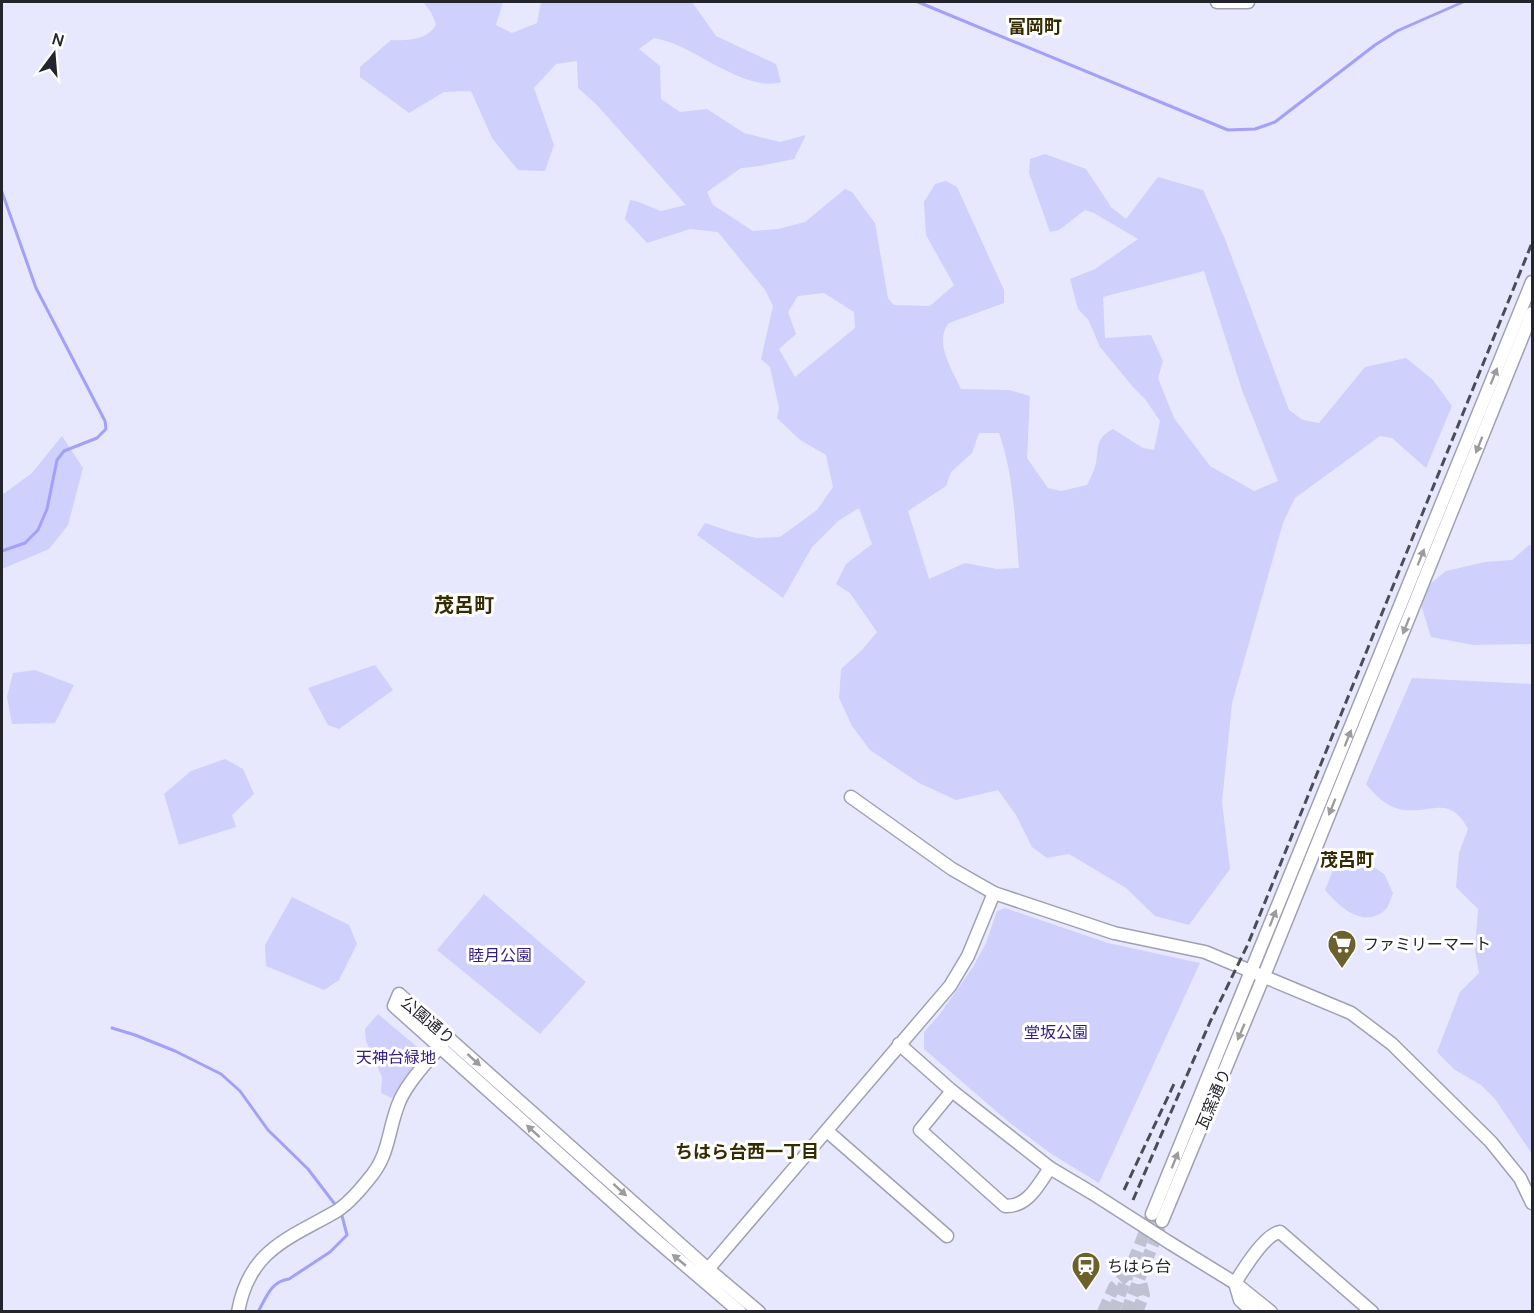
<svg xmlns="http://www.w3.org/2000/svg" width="1534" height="1313" font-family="Manrope,'Noto Sans JP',sans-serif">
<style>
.green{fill:#cfd0fb;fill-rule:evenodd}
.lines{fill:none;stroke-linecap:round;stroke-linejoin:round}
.stream{stroke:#a2a0f8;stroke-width:3}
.tertiary-tunnel{stroke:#c0c1d3;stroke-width:12;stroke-dasharray:12 6;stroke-linecap:butt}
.tertiary-casing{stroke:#9fa0b4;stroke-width:15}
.tertiary{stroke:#fff;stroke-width:12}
.rail{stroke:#4c4c57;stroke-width:3;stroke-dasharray:9 4.5;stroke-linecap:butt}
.tertiary-bridge-casing{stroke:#9fa0b4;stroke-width:15;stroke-linecap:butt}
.tertiary-bridge{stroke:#fff;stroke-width:12}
.oneway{fill:#9c9ca0}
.labels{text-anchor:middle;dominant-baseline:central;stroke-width:6;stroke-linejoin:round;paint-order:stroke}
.poi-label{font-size:16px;fill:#24242c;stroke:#fff;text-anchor:start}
.park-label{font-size:16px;fill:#331c82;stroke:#fff}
.street-label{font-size:16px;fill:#24242c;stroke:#fff}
.neighbourhood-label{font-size:18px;font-weight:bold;fill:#352b00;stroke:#fff}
.quarter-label{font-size:20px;font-weight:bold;fill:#352b00;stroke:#fff}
</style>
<rect width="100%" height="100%" fill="#e7e8fd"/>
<g class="green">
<path d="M423 2H503L496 25 512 33 537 23 541 2H692L716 36 776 64 781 82C749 92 702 54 672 43 667 41 660 39 654 38L639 49 660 66 661 99 680 112 707 109 744 133 780 142 806 135 794 159 760 166 741 168 707 192 713 205 753 231 778 229 805 222 845 189 852 192 875 223 888 298 894 305 930 306 954 285 926 235 924 202 935 184 946 181 957 187 1004 290V303L949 323C933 342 953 371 961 389L1009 390 1030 396 1027 458 1048 488 1061 491 1087 485C1090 479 1093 473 1095 467 1100 449 1093 440 1113 429L1143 448 1154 450 1160 421 1145 399 1133 387 1100 347 1088 319 1078 309 1070 279 1095 269 1138 239 1094 213 1085 210 1059 230 1050 232 1029 173 1030 159 1045 154 1086 169 1111 207 1126 219 1158 177 1203 190 1225 239 1289 410 1303 420 1319 423 1365 367 1406 358 1433 380 1452 406 1426 468 1392 438 1380 436 1295 498 1283 523 1232 703 1222 802 1230 869 1189 925 1155 916 1126 888 1069 854 1047 858 1032 847 1016 815 998 790 956 800 919 783 870 750 852 726 839 698 841 669 862 650 877 632 850 593 836 584 846 564 872 544 859 508 838 521 812 547 783 598 697 535 705 523 732 532 756 538 780 537 817 510 833 487 826 455 800 440 777 418 779 408 770 367 761 359 773 306 765 290 718 232 690 229 647 243 625 219 630 200 636 201 661 211 686 205 596 104 578 88 577 61 556 64 534 88 554 145 545 171 518 170 492 138 471 91 444 92 409 113 360 77V67L391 40C406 41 429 40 436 24L431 12ZM1204 271 1242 390 1278 481 1254 491 1210 466 1174 418 1158 378 1163 361 1151 335 1105 338 1103 297ZM824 293 854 312 855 328 795 377 779 349 796 334 788 312 798 296ZM979 433H999C1014 475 1015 524 1019 568L997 569 965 563 929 579 908 511 946 486 951 472 972 453Z"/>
<polygon points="62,436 83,468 68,525 49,549 2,569 2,495 32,473"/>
<polygon points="1529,545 1532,546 1532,644 1473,645 1431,637 1421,605 1425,588 1446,571 1485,562 1512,560"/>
<polygon points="375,665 393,690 339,729 328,725 308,688"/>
<polygon points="35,670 74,685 55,723 12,724 7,697 13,673"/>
<path d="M1412 678 1532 684V1154L1495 1099 1481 1085 1455 1070 1437 1052 1460 992 1479 973 1475 951 1478 909 1456 887 1459 853 1468 829C1449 792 1430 816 1399 809 1386 806 1374 794 1366 784Z"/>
<polygon points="225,759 243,769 254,794 232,815 236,827 179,845 164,794 191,771"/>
<path d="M1339 855 1357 856 1384 874 1393 893C1391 898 1389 907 1385 910 1364 929 1339 907 1325 890Z"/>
<polygon points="484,894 586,982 540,1034 437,950"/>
<polygon points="292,897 349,925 357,944 339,980 324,990 266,966 265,945"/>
<polygon points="1005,908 1108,943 1200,963 1099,1183 1050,1153 1010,1123 924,1049 924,1032 940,1014 973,967 986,943 997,911"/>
<polygon points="378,1014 423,1052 422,1058 392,1098 381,1093 382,1077 366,1041 365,1029"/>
</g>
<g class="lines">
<g class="stream">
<polyline points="918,2 1228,130 1255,129 1275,122 1375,45 1397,31 1463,2"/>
<polyline points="2,192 36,288 105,421 106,429 97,438 64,451 57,460 47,509 38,530 25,543 2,551"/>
<polyline points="112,1028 135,1035 175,1051 221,1074 240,1091 268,1130 308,1169 337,1207"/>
<path d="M258 1312C266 1298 271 1281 289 1279L330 1252 347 1235 341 1212"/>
</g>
<g class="tertiary-tunnel">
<polyline points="1103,1312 1114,1287 1126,1275"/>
<polyline points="1113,1312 1152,1214"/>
<polyline points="1126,1312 1160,1227"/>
<polyline points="1137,1312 1144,1295 1140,1278"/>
</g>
<g class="tertiary-casing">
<g id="tertiary">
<polyline points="1217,2 1248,2"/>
<polyline points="851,797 952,869 994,893 1114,933 1205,952 1351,1013 1392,1044 1491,1142 1520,1178 1532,1203"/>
<polyline points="899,1044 952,1091 1050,1168 1092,1193"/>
<path d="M952 1091 920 1130 1005 1206C1028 1207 1038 1185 1050 1168"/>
<polyline points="827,1131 947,1236"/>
<polyline points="1152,1214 1532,282"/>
<polyline points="1162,1221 1263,978 1532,313"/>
<polyline points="1170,1243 1235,1283 1271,1312"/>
<polyline points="703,1275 950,986 968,956 994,893"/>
<path d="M238 1312C249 1250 288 1239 335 1212 347 1205 360 1190 368 1180 391 1154 387 1130 400 1100 410 1079 429 1060 444 1042"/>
<polyline points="740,1312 642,1228 394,1006 399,994 708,1269 759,1312"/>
<path d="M1253 1312 1240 1300 1235 1283C1243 1270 1265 1234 1280 1232L1372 1312"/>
</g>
</g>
<use href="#tertiary" class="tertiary"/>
<g class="rail">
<polyline points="1124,1190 1174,1084"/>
<polyline points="1133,1200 1210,1022 1248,944 1532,243"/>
</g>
<g class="tertiary-bridge-casing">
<polyline id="tertiary-bridge" points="1092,1193 1170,1243"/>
</g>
<use href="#tertiary-bridge" class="tertiary-bridge"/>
</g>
<defs><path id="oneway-solid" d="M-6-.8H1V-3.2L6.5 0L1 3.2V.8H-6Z" transform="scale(1.5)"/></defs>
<g class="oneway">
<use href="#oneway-solid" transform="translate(1494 376) rotate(-68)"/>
<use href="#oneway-solid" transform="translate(1479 445) rotate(112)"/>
<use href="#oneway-solid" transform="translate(1421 557) rotate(-68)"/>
<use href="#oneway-solid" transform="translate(1406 626) rotate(112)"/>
<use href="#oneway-solid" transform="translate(1348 738) rotate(-68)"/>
<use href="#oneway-solid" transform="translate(1332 807) rotate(112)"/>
<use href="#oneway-solid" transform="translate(1273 918) rotate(-68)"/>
<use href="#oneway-solid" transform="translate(1241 1032) rotate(113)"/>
<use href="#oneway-solid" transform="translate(474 1060) rotate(42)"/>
<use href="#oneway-solid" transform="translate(533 1131) rotate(-138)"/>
<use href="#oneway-solid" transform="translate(1175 1160) rotate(-68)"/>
<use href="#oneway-solid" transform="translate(620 1190) rotate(42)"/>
<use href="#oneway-solid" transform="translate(679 1260) rotate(-140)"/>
</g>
<defs>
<g id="supermarket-pin" transform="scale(1.5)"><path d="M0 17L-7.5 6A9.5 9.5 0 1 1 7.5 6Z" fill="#6c602d" stroke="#fff"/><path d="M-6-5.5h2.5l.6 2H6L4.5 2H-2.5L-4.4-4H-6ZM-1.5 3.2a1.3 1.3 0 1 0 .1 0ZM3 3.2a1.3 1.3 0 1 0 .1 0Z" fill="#fff"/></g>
<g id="station-pin" transform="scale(1.5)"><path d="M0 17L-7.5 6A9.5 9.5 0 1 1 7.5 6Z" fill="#6c602d" stroke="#fff"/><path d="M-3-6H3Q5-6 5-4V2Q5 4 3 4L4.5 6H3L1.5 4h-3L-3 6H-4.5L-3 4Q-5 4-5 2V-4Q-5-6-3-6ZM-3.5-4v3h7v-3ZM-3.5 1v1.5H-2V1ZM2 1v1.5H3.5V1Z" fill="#fff"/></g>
</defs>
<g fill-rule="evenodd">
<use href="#supermarket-pin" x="1342" y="944"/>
<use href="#station-pin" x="1086" y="1266"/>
</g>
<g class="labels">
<g class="poi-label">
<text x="1363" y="944">ファミリーマート</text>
<text x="1107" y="1266">ちはら台</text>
</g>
<g class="park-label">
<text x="500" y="955">睦月公園</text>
<text x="1056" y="1032">堂坂公園</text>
<text x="396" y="1057">天神台緑地</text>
</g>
<g class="street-label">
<text transform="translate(428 1020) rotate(40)">公園通り</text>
<text transform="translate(1213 1099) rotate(-67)">瓦窯通り</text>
</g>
<g class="neighbourhood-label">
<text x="1035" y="26">富岡町</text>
<text x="1347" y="859">茂呂町</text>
<text x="747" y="1151">ちはら台西一丁目</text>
</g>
<g class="quarter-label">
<text x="464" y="604">茂呂町</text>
</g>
</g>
<rect width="1534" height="1313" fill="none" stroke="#24242c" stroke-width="6"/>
<g transform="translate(54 54) rotate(16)" stroke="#ffffff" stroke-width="4.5" paint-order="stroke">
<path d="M0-4.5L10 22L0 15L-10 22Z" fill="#24242c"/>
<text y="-9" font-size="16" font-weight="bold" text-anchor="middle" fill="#24242c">N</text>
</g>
</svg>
